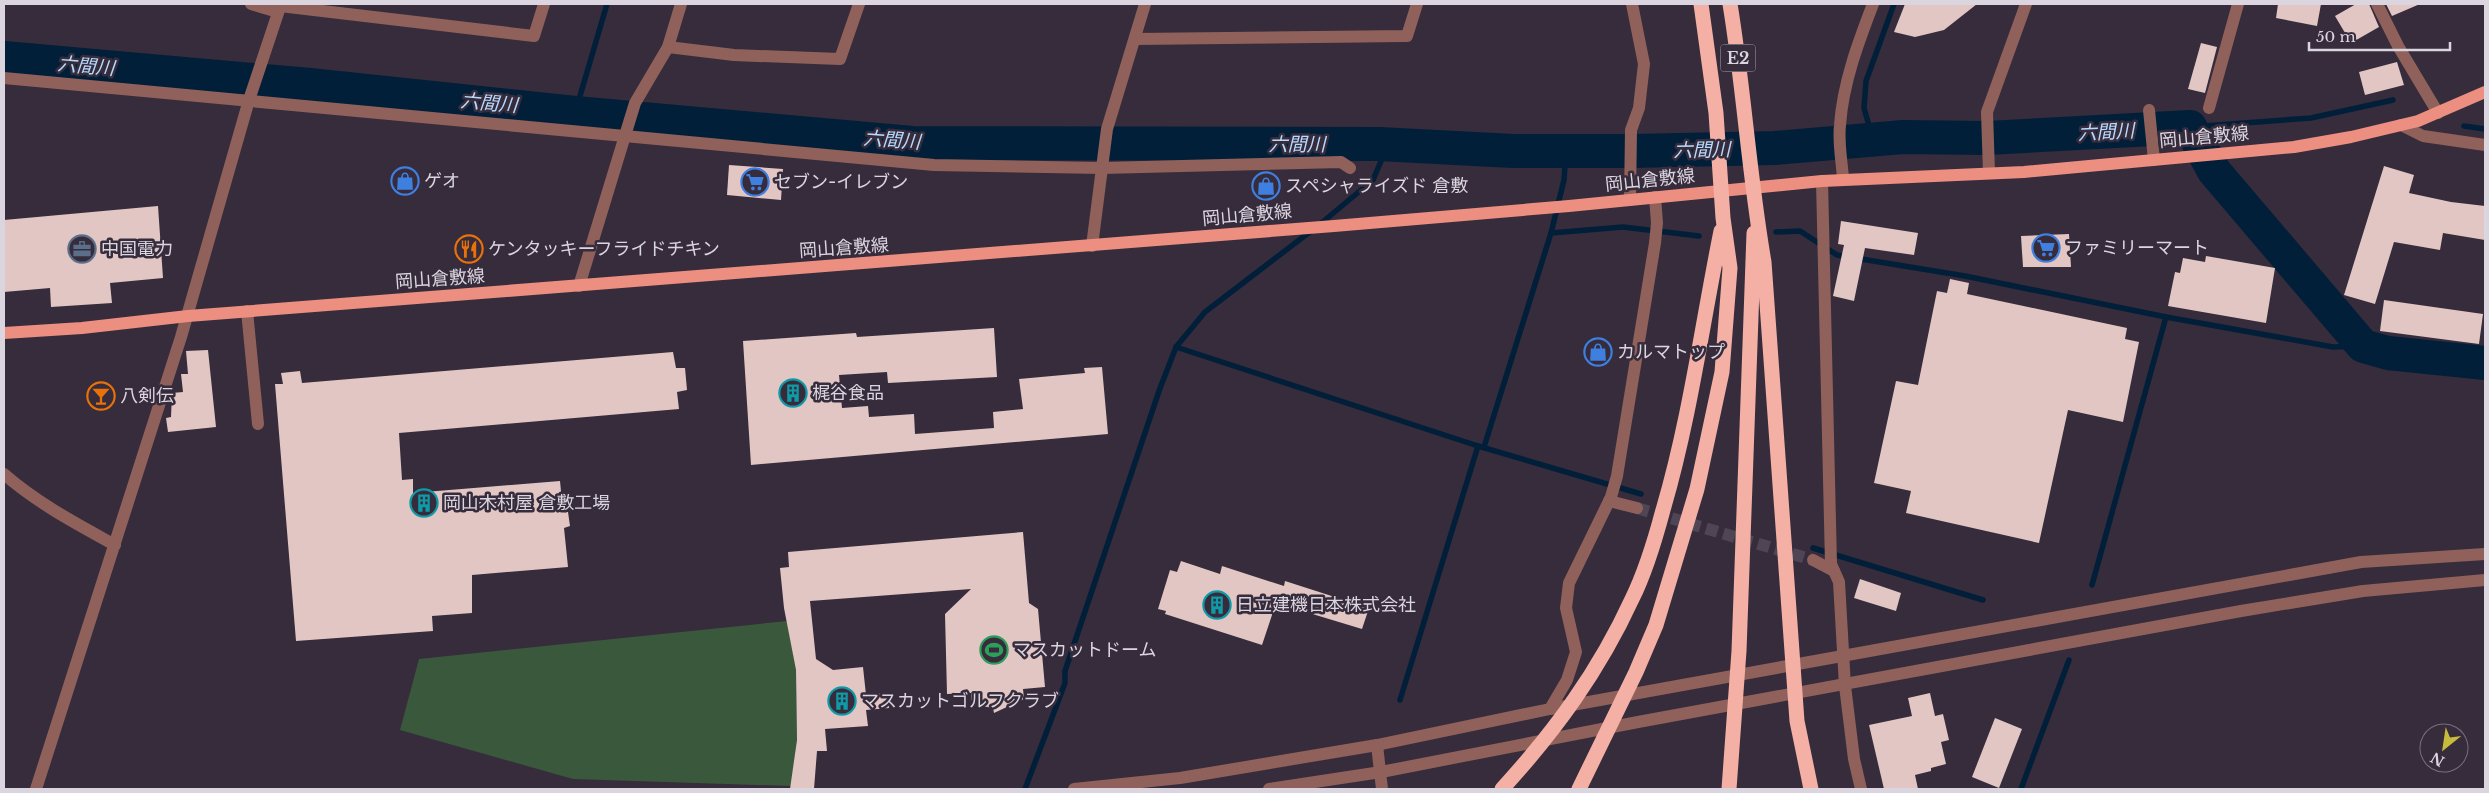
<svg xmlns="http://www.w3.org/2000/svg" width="2489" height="793" font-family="'Libre Baskerville','Noto Sans JP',serif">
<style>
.green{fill:#3a583c}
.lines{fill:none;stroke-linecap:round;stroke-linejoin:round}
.stream{stroke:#021f39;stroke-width:5.5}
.river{stroke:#021f39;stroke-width:34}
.building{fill:#e2c6c4}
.minor-tunnel{stroke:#4f4554;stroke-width:12;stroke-dasharray:12 6;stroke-linecap:butt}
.minor{stroke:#8f615a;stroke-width:12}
.major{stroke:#ec8f80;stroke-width:12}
.highway{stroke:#f4b0a5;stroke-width:15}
.labels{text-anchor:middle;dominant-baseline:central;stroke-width:5;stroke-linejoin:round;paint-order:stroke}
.shield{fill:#362c3c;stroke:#aaa2ae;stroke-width:1}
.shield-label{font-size:16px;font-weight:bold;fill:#dbd5df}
.street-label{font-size:18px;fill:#dbd5df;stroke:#362c3c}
.poi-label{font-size:18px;fill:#dbd5df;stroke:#362c3c;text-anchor:start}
.water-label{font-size:19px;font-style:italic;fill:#b6daff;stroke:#362c3c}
</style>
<rect width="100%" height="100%" fill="#362c3c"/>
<polygon class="green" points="787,621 796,670 797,740 791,786 573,779 400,730 419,659"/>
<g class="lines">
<g class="stream">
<polyline points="575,113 607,4"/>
<polyline points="2464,126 2485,129"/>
<polyline points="2190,127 2311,118 2393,100"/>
<polyline points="1873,140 1864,108 1866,81 1894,4"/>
<polyline points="1319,225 1373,180 1381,161 1379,144"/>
<polyline points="1776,232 1800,231 1837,255 1965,276 2166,317 2333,347 2363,346"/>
<polyline points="1551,233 1564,180 1566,151"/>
<polyline points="1176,347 1478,446 1641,494"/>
<polyline points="1484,447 1551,233 1623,227 1699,236"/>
<polyline points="1813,548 1983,600"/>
<polyline points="2092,585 2166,317"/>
<polyline points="1400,700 1478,446"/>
<polyline points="1025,789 1065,683 1065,671 1159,391 1176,347 1205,312 1311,231"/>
<polyline points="2021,789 2069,660"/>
</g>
<polyline class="river" points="4,58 310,85 575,113 912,143 1379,144 1513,151 1631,151 1775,148 1903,137 1987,138 2190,127 2214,171 2363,346 2388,353 2485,363"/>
</g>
<g class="building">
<polygon points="1905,4 1977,4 1944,30 1915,37 1894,32"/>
<polygon points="2278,4 2321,4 2317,26 2276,18"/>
<polygon points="2356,4 2369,4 2379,27 2351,43 2335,16"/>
<polygon points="2386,4 2420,4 2392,16"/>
<polygon points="2201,43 2217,47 2205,93 2188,89"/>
<polygon points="2397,62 2404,85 2365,95 2359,72"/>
<polygon points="729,165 783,169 781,200 727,195"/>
<polygon points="2384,166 2414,175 2409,193 2451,202 2485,206 2485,240 2443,233 2440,250 2394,242 2375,304 2344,295"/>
<polygon points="158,206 163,278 110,283 112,303 51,307 50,288 4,292 4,220"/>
<polygon points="1841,221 1918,233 1914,255 1865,248 1854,301 1833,296 1844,245 1838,244"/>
<polygon points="2069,234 2071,267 2023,267 2021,236"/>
<polygon points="2206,256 2275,268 2266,323 2168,306 2175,272 2180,273 2183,258 2205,262"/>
<polygon points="1950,279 1969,283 1967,294 2127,328 2125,339 2139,342 2123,422 2068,410 2039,543 1906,513 1911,491 1874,483 1896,381 1918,385 1937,291 1947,293"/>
<polygon points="2384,300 2483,314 2479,344 2380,331"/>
<polygon points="994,328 997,377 888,383 887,372 839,375 842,408 868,406 869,417 914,414 915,434 994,428 993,412 1023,409 1019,379 1085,373 1084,368 1102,367 1108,434 751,465 743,341 856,333 857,337"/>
<polygon points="208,350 216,427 168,432 166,418 171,417 172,393 183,392 181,374 188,374 186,351"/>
<polygon points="673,352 676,368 685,368 687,390 677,392 679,409 399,433 402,480 413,479 413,493 560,481 563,512 568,512 570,526 564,528 568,567 472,575 472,613 432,616 433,631 296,641 275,384 283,384 281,373 300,371 302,383"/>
<polygon points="1023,532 1029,603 1038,609 1045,687 1023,689 1024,699 994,713 993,708 971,704 971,693 947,694 945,614 971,589 810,601 816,659 833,670 863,667 866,695 888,693 889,708 866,710 868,726 825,729 827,751 817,751 814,789 790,789 797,740 796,670 784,608 780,568 789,567 788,552"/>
<polygon points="1181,561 1220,574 1222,566 1284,586 1285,581 1369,608 1362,629 1276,603 1262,645 1165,614 1166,611 1158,609 1170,570 1177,572"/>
<polygon points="1860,579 1901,593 1896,611 1854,598"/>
<polygon points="1930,693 1935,716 1943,714 1949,740 1941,742 1946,764 1931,768 1931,771 1915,775 1918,789 1884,789 1869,725 1912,716 1908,698"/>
<polygon points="1995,718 2022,729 1999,788 1972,777"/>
</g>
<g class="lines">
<polyline class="minor-tunnel" points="1637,508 1813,560"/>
<g class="minor">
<polyline points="251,4 278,12"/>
<polyline points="2377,4 2398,46 2438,113"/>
<polyline points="280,6 534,36 544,4"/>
<polyline points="1135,39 1407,36 1417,4"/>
<polyline points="668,47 734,55 840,59 859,4"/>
<polyline points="4,78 934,165 1102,168 1341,162 1350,168"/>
<polyline points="2209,108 2238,4"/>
<polyline points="2149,110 2154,160"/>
<polyline points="2401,125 2423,136 2485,145"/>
<polyline points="1989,173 1987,112 2026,4"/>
<path d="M1843 179C1842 162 1838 143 1840 125 1843 83 1858 43 1873 4"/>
<polyline points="1822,181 1831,564 1839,582 1845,686 1854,759 1861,789"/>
<polyline points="1630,200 1631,130 1639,108 1644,64 1632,4"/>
<polyline points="1092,246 1107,129 1145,4"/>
<polyline points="579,286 635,103 668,47 681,4"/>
<polyline points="247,311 258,424"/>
<path d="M4 474C37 503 77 524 115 545"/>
<polyline points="1609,501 1637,508"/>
<polyline points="1813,560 1834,571"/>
<polyline points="1550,709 1567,680 1576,652 1566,608 1569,583 1611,497 1617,476 1655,243 1657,223 1655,197"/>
<polyline points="1377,745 1382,789"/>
<polyline points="36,789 181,337 249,100 281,4"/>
<polyline points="1074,789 1180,778 1377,745 1550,709 2361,562 2485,554"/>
<polyline points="1269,789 1381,772 1638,722 2241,611 2363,591 2485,580"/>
</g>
<polyline class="major" points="4,333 82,328 188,316 1334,226 1569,206 1822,181 2024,172 2294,147 2351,137 2418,121 2485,92"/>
<g class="highway">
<path d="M1730 4C1744 89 1749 176 1764 262L1797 721 1811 789"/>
<path d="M1502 789C1555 731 1599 671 1632 599 1646 571 1655 540 1663 510 1690 418 1702 325 1721 231"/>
<polyline points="1579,789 1636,672 1656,625 1697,489 1722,372 1730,268 1723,218 1716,113 1701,4"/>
<polyline points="1729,789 1739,651 1754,233"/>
</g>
</g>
<defs>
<g id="shop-ring" transform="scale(1.4375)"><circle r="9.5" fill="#362c3c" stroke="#3f7fe0" stroke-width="1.5"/><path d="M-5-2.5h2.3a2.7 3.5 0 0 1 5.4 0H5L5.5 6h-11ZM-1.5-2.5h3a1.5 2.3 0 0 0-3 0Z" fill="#3f7fe0"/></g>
<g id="supermarket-ring" transform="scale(1.4375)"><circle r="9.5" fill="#362c3c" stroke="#3f7fe0" stroke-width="1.5"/><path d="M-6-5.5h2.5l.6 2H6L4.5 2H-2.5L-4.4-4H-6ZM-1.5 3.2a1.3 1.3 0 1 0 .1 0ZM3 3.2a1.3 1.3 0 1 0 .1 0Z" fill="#3f7fe0"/></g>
<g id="office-ring" transform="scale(1.4375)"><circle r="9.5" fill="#362c3c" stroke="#5c6f8a" stroke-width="1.5"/><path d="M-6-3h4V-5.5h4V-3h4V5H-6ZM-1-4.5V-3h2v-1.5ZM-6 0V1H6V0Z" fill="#5c6f8a"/></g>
<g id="restaurant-ring" transform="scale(1.4375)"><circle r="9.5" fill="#362c3c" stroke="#e8710a" stroke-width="1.5"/><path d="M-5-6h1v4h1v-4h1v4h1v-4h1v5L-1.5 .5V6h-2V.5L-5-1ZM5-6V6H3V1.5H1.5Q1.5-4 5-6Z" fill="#e8710a"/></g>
<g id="building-ring" transform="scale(1.4375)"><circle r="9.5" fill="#362c3c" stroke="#0f9aa8" stroke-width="1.5"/><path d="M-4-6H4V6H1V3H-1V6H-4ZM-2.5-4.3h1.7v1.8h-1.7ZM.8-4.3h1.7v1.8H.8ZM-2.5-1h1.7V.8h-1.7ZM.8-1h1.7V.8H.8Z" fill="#0f9aa8"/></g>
<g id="bar-ring" transform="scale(1.4375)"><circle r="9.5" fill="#362c3c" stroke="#e8710a" stroke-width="1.5"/><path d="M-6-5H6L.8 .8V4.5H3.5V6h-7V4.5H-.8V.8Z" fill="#e8710a"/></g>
<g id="stadium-ring" transform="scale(1.4375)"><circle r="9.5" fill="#362c3c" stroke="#2e9e5b" stroke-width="1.5"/><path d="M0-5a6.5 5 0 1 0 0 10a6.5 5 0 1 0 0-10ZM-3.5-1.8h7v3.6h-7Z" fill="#2e9e5b"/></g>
</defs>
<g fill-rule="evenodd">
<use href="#shop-ring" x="405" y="181"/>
<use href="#supermarket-ring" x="755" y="182"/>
<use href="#shop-ring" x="1266" y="186"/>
<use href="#supermarket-ring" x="2046" y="248"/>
<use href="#office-ring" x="82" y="249"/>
<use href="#restaurant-ring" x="469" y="249"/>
<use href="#shop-ring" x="1598" y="352"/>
<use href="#building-ring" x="793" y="393"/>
<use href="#bar-ring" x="101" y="396"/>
<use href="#building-ring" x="424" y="503"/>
<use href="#building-ring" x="1217" y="605"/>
<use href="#stadium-ring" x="994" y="650"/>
<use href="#building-ring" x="842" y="701"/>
</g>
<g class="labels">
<rect class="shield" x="1720.5" y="44.5" width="35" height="27" rx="4"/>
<g class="shield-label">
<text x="1738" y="58">E2</text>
</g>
<g class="street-label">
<text transform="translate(2204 137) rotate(-5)">岡山倉敷線</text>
<text transform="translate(1650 180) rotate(-6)">岡山倉敷線</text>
<text transform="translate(1247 215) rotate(-5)">岡山倉敷線</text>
<text transform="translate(844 248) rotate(-4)">岡山倉敷線</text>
<text transform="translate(440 279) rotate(-4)">岡山倉敷線</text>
</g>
<g class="poi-label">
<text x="424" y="181">ゲオ</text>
<text x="774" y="182">セブン-イレブン</text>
<text x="1285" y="186">スペシャライズド 倉敷</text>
<text x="2065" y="248">ファミリーマート</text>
<text x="101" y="249">中国電力</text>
<text x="488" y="249">ケンタッキーフライドチキン</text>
<text x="1617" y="352">カルマトップ</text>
<text x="812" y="393">梶谷食品</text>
<text x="120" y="396">八剣伝</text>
<text x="443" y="503">岡山木村屋 倉敷工場</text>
<text x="1236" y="605">日立建機日本株式会社</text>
<text x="1013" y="650">マスカットドーム</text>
<text x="861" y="701">マスカットゴルフクラブ</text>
</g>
<g class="water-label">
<text transform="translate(86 66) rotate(5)">六間川</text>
<text transform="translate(489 103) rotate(5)">六間川</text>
<text transform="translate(2106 132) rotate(-3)">六間川</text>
<text transform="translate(892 140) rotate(4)">六間川</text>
<text x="1297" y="144">六間川</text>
<text transform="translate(1702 150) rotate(-1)">六間川</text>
</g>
</g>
<rect width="2489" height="793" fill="none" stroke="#dbd5df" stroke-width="10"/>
<g transform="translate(2444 748) rotate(210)"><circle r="24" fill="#362c3c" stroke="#78707d"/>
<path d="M0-4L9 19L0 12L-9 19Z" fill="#c8bb3b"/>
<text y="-8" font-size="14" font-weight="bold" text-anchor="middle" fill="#dbd5df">N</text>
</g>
<path d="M2309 42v8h141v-8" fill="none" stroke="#dbd5df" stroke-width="2.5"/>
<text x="2316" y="42" font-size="15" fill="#dbd5df" stroke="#362c3c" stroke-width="4" paint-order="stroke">50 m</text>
</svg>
